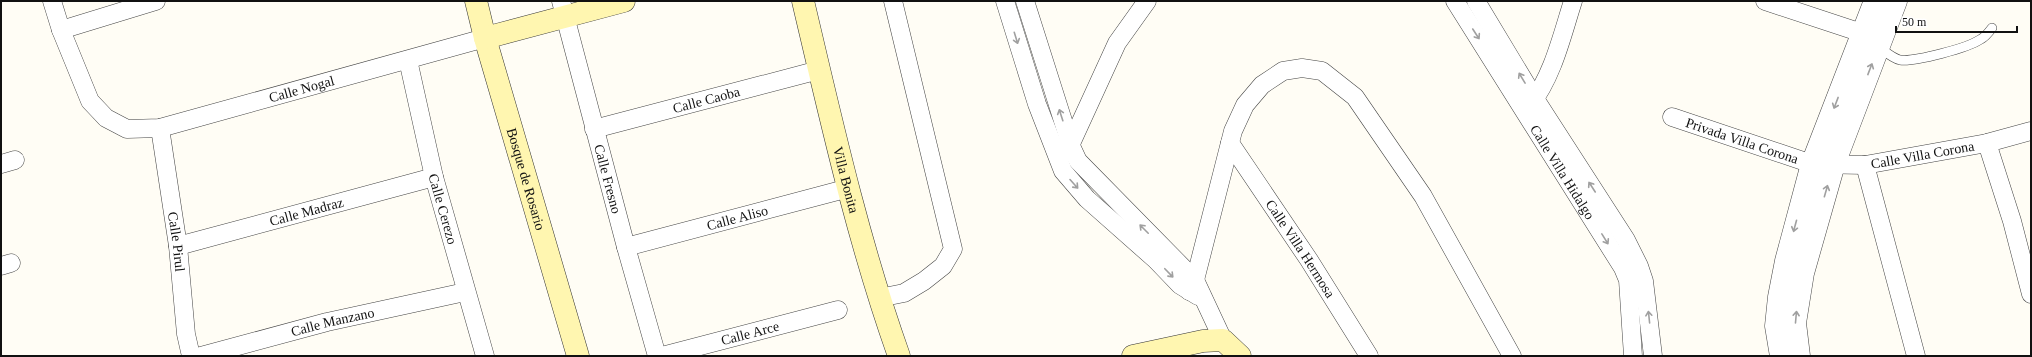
<svg xmlns="http://www.w3.org/2000/svg" width="2032" height="357" font-family="'Times New Roman',serif">
<style>
.lines{fill:none;stroke-linecap:round;stroke-linejoin:round}
.service-casing{stroke:#444;stroke-width:10}
.minor-casing{stroke:#444;stroke-width:19}
.tertiary-casing{stroke:#444;stroke-width:23}
.secondary-casing{stroke:#333;stroke-width:23}
.service{stroke:#fff;stroke-width:9}
.minor{stroke:#fff;stroke-width:18}
.tertiary{stroke:#fff;stroke-width:22}
.secondary{stroke:#fff6b0;stroke-width:22}
.oneway{stroke:#a0a0a0}
.labels{text-anchor:middle;dominant-baseline:central;stroke-width:4;stroke-linejoin:round;paint-order:stroke}
.street-label{font-size:14px;fill:#111;stroke:#fff}
</style>
<rect width="100%" height="100%" fill="#fffdf5"/>
<g class="lines">
<g class="service-casing">
<path id="service" d="M1879 47C1886 52 1892 58 1900 60 1915 62 1968 48 1981 39 1985 37 1989 32 1992 28"/>
</g>
<g class="minor-casing">
<g id="minor">
<path id="s1" d="M52 1 61 30 90 101 106 118 127 129 160 128 485 38"/>
<path id="s2" d="M561 1 626 247 657 356"/>
<polyline points="1005,1 1037,104 1063,171 1087,199 1156,260 1180,285 1198,296"/>
<polyline points="1025,1 1071,146 1078,161 1195,280 1223,340"/>
<path id="s3" d="M1455 1 1623 268 1628 280 1633 356"/>
<polyline points="1476,1 1535,99 1626,240 1639,266 1644,281 1653,356"/>
<polyline points="1765,1 1862,33 1873,42"/>
<polyline points="61,30 156,1"/>
<path id="s4" d="M408 60 434 177 485 356"/>
<path d="M1530 105C1553 76 1562 35 1573 1"/>
<path id="s5" d="M1672 117 1812 164 1865 165 1987 143 2031 131"/>
<path id="s6" d="M160 128 178 246 186 334 191 356"/>
<path id="s7" d="M594 129 819 70"/>
<path id="s8" d="M1230 143 1309 260 1369 356"/>
<polyline points="1987,143 2012,221 2031,294"/>
<polyline points="1068,150 1117,43 1147,1"/>
<polyline points="1,164 15,160"/>
<polyline points="1865,165 1916,356"/>
<path id="s9" d="M178 246 434 177"/>
<path id="s10" d="M626 247 849 188"/>
<polyline points="1,266 11,263"/>
<polyline points="1189,291 1195,280 1233,131 1245,105 1262,85 1283,71 1302,68 1322,71 1355,97 1423,196 1512,356"/>
<polyline points="879,298 904,293 924,281 943,266 953,249 893,1"/>
<path id="s11" d="M201 356 327 322 465 292"/>
<path id="s12" d="M662 356 838 310"/>
</g>
</g>
<g class="tertiary-casing">
<g id="tertiary">
<polyline points="1781,356 1776,326 1779,297 1786,261 1812,164 1875,1"/>
<polyline points="1799,356 1795,323 1803,273 1834,164 1896,1"/>
</g>
</g>
<g class="secondary-casing">
<g id="secondary">
<path id="s13" d="M476 1 485 38 578 356"/>
<path id="s14" d="M803 1C831 120 858 241 899 356"/>
<polyline points="485,38 624,1"/>
<polyline points="1133,356 1203,341 1223,340 1240,356"/>
</g>
</g>
<use href="#service" class="service"/>
<use href="#minor" class="minor"/>
<use href="#tertiary" class="tertiary"/>
<use href="#secondary" class="secondary"/>
</g>
<defs><path id="oneway-shaft" d="M-6 0H5M1.5-3L5.5 0L1.5 3" fill="none" stroke-width="1.6" stroke-linecap="round" stroke-linejoin="round"/></defs>
<g class="oneway">
<use href="#oneway-shaft" transform="translate(1476 34) rotate(57)"/>
<use href="#oneway-shaft" transform="translate(1016 38) rotate(73)"/>
<use href="#oneway-shaft" transform="translate(1870 69) rotate(-69)"/>
<use href="#oneway-shaft" transform="translate(1522 78) rotate(-121)"/>
<use href="#oneway-shaft" transform="translate(1836 103) rotate(111)"/>
<use href="#oneway-shaft" transform="translate(1061 115) rotate(-108)"/>
<use href="#oneway-shaft" transform="translate(1074 184) rotate(48)"/>
<use href="#oneway-shaft" transform="translate(1592 187) rotate(-123)"/>
<use href="#oneway-shaft" transform="translate(1826 191) rotate(-74)"/>
<use href="#oneway-shaft" transform="translate(1795 226) rotate(105)"/>
<use href="#oneway-shaft" transform="translate(1144 229) rotate(-135)"/>
<use href="#oneway-shaft" transform="translate(1605 239) rotate(58)"/>
<use href="#oneway-shaft" transform="translate(1169 273) rotate(46)"/>
<use href="#oneway-shaft" transform="translate(1649 317) rotate(-96)"/>
<use href="#oneway-shaft" transform="translate(1796 317) rotate(-85)"/>
</g>
<g class="labels">
<g class="street-label">
<text stroke="none"><textPath href="#s1" startOffset="334">Calle Nogal</textPath></text>
<text stroke="none"><textPath href="#s7" startOffset="116">Calle Caoba</textPath></text>
<text stroke="none"><textPath href="#s5" startOffset="74">Privada Villa Corona</textPath></text>
<text stroke="none"><textPath href="#s5" startOffset="259">Calle Villa Corona</textPath></text>
<text stroke="none"><textPath href="#s3" startOffset="202">Calle Villa Hidalgo</textPath></text>
<text stroke="none"><textPath href="#s13" startOffset="185">Bosque de Rosario</textPath></text>
<text stroke="none"><textPath href="#s2" startOffset="184">Calle Fresno</textPath></text>
<text stroke="none"><textPath href="#s14" startOffset="184">Villa Bonita</textPath></text>
<text stroke="none"><textPath href="#s4" startOffset="153">Calle Cerezo</textPath></text>
<text stroke="none"><textPath href="#s9" startOffset="133">Calle Madraz</textPath></text>
<text stroke="none"><textPath href="#s10" startOffset="115">Calle Aliso</textPath></text>
<text stroke="none"><textPath href="#s6" startOffset="115">Calle Pirul</textPath></text>
<text stroke="none"><textPath href="#s8" startOffset="127">Calle Villa Hermosa</textPath></text>
<text stroke="none"><textPath href="#s11" startOffset="136">Calle Manzano</textPath></text>
<text stroke="none"><textPath href="#s12" startOffset="91">Calle Arce</textPath></text>
</g>
</g>
<rect width="2032" height="357" fill="none" stroke="#111111" stroke-width="4"/>
<path d="M1896 26v6h121v-6" fill="none" stroke="#111111" stroke-width="2"/>
<text x="1902" y="26" font-size="12" fill="#111111" stroke="#ffffff" stroke-width="3" paint-order="stroke">50 m</text>
</svg>
